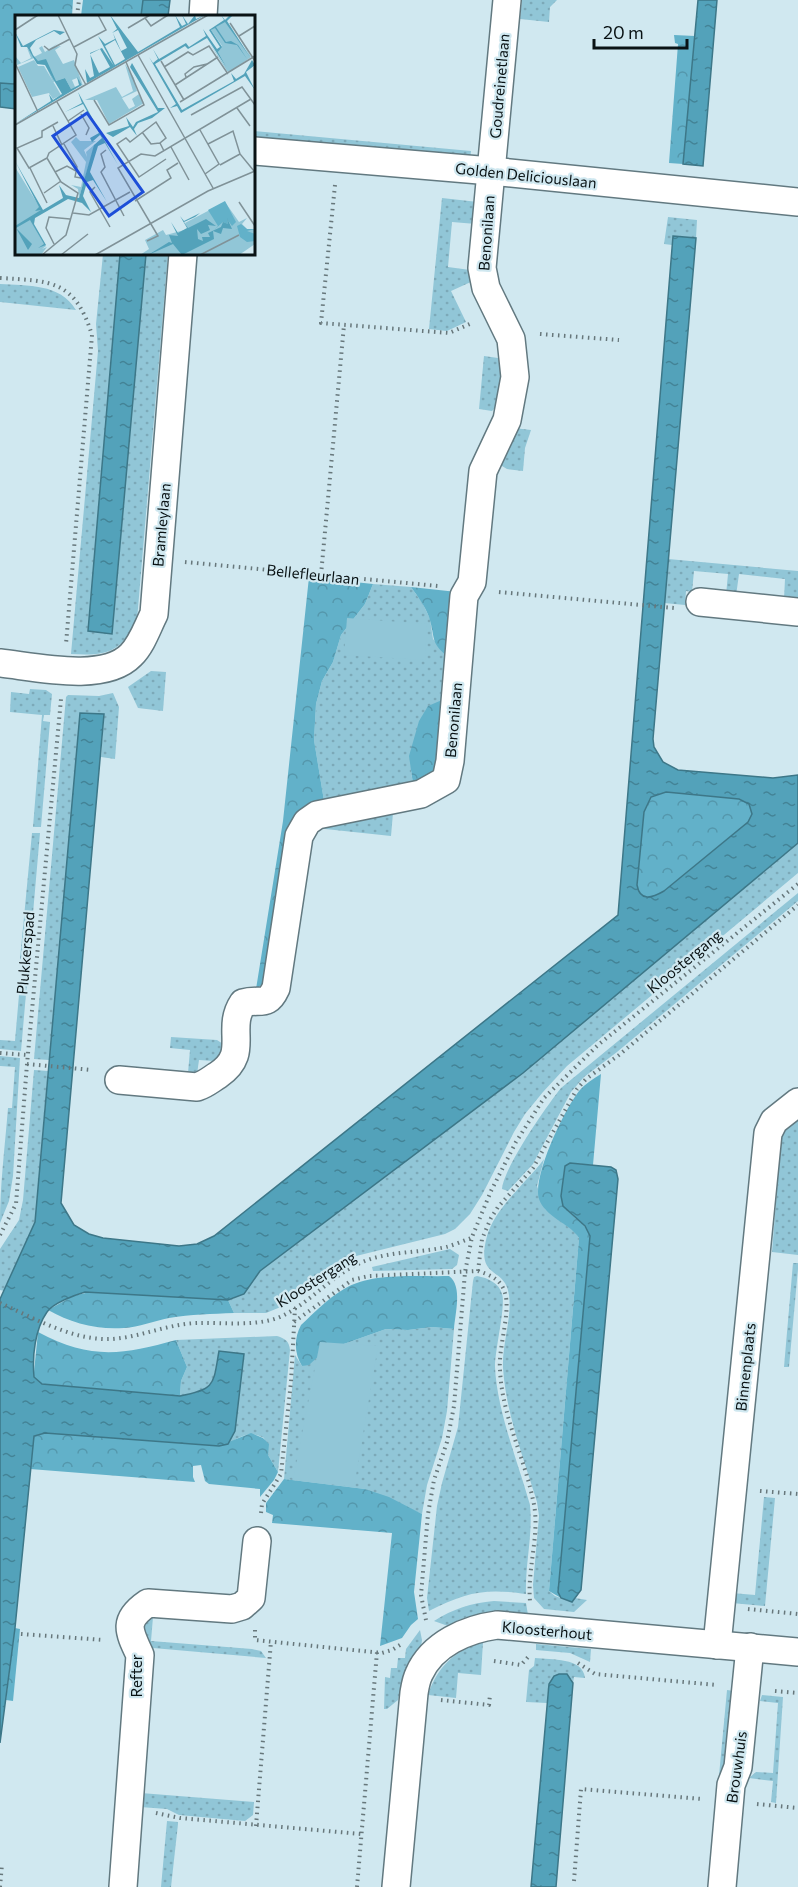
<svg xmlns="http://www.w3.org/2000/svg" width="798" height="1887" font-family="Commissioner,sans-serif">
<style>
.grass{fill:url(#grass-dots)}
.forest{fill:url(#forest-crowns)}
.garden{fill:#91c6d7}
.water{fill:url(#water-ripples);stroke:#3d7788;stroke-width:1.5;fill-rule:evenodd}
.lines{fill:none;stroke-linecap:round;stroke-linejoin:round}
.minor-casing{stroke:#627980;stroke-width:30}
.path{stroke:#67777b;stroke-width:4;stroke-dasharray:1.5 4.5;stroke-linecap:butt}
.minor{stroke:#fff;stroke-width:27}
.labels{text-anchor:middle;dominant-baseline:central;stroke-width:4.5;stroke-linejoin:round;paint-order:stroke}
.street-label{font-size:15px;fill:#091214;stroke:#d0e8f0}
.inset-road{fill:none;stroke:#809298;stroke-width:1.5}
.view{fill:#1d4ed8;fill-opacity:0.15;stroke:#1d4ed8;stroke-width:3}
.inset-edge{fill:none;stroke:#091214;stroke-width:3}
</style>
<defs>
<pattern id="grass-dots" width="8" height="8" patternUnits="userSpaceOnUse" patternTransform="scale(1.5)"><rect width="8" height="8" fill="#91c6d7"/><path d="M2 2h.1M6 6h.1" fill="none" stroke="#7ca9b8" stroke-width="1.8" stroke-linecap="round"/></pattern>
<pattern id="forest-crowns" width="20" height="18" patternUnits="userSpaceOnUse" patternTransform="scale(1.5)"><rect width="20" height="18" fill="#62b1c9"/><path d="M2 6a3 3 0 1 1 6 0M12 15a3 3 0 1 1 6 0" fill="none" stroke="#5497ac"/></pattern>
<pattern id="water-ripples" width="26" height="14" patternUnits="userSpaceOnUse" patternTransform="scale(1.5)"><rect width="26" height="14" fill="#53a2ba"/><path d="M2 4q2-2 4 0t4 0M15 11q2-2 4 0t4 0" fill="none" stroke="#438396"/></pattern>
</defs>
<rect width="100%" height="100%" fill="#d0e8f0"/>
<g class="grass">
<polygon points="522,0 557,0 550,7 549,22 520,19"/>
<polygon points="254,131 471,151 470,160 254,142"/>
<polygon points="442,198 478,202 476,224 452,222 448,267 470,270 473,281 451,291 466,322 447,331 429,329"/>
<polygon points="668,217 697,220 696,238 673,236 672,245 664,244"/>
<path d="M103 254H120L88 631 112 634 146 254H168L137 620C121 653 106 656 71 654L98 351 96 324Z"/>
<path d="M0 284C27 286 60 283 76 310L0 302Z"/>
<polygon points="484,356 498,358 503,365 499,404 492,411 479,409"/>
<polygon points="514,428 531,430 525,448 523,471 507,469 497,463"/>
<polygon points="668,559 798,571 798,601 784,599 785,579 739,574 736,596 726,595 728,574 694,571 692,592 686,591 685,605 664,603"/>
<polygon points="373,584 411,587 423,604 430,619 433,639 451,659 449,697 411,771 413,784 324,801 314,740 316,704 322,681 333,662 341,635 365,604"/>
<polygon points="151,671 166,672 163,711 138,708 128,687"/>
<polygon points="30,689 46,690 52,694 50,715 44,715 43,721 50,722 41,827 33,827 42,715 10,712 11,692 29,694"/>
<polygon points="113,693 119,707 115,759 101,757 104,715 92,714 49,1060 34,1059 66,697 68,695 99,696"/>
<polygon points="393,813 391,836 316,828"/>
<polygon points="32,833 40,833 21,1051 0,1049 0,1040 15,1041 22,960 20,959"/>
<path d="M798 843V873L567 1066 543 1092 525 1114 514 1132 482 1195 470 1214 455 1229 445 1234 352 1257 329 1270 291 1302 283 1306 266 1313H234L228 1300C245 1296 250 1284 260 1271L523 1073Z"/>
<path d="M798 893V901L617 1052 584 1077 571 1092 533 1164 508 1191 502 1189C504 1167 546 1107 561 1088Z"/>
<polygon points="171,1037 217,1040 223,1044 224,1052 214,1061 199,1060 197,1074 188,1073 190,1050 170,1048"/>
<path d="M0 1056 20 1058 13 1176 9 1201 0 1223C0 1184 5 1146 8 1108H12L15 1067 0 1066Z"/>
<polygon points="34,1070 48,1071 35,1222 4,1291 0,1290 0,1249 19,1220 23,1200"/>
<polygon points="798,1118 798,1255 772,1252 781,1140 785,1130"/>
<path d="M544 1159 537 1186 545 1209 575 1232 579 1238 549 1591 555 1596 572 1602 575 1598 587 1600 574 1612 544 1609 534 1598 533 1585 539 1516 537 1502C524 1459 506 1414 503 1368 502 1344 512 1319 509 1295 505 1265 475 1281 487 1236 495 1208 527 1182 544 1159Z"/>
<polygon points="450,1249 459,1255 457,1265 452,1269 373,1271 372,1267"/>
<polygon points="793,1263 798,1263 798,1269 789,1367 784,1367"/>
<path d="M477 1276C488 1278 499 1283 502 1294 506 1305 495 1349 495 1367 497 1411 518 1462 530 1505 533 1535 525 1564 526 1594 485 1588 466 1592 429 1611L427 1598 437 1506 442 1483 458 1427 473 1281 474 1277Z"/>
<polygon points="432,1327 454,1329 447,1411 442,1438 427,1485 422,1514 365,1489 284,1479 295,1355 302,1366 324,1351 386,1329 408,1330"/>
<path d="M277 1336C286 1339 289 1341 290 1350L278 1472 268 1455 264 1438C250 1430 241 1436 228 1444L235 1431 219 1351C212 1385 216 1389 180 1396L181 1381 187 1367 176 1340Z"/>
<polygon points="764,1497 775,1498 765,1606 732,1603 732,1593 755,1595"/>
<path d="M494 1601 526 1603 528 1615C500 1614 472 1610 448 1626L434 1621C453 1609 471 1603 494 1601Z"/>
<polygon points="153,1617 151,1641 252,1649 261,1651 266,1658 153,1648 142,1634 142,1622"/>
<polygon points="420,1630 422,1640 421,1647 404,1674 398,1700 387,1709 384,1709 385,1677 390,1678 391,1668 397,1668 398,1658 405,1658 406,1649"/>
<path d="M483 1642 481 1675 458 1673 456 1698 428 1695C437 1667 455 1650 483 1642Z"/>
<polygon points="536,1644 591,1649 590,1662 570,1653 536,1650"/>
<path d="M535 1658C551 1660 583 1657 585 1678L574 1677 573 1683 572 1679 549 1683 547 1703 526 1702 529 1670 534 1666Z"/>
<polygon points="727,1690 733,1691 723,1798 717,1797"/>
<polygon points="762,1695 783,1697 776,1803 771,1802 773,1781 749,1778 756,1772 773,1773 778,1703 760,1701"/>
<polygon points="141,1793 254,1802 253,1815 245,1821 179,1815 167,1809 140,1807"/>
<polygon points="167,1821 178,1822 178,1824 171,1887 161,1887"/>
</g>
<g class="forest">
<polygon points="0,0 73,0 72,16 16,16 16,80 14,84 0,83"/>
<polygon points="83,0 143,0 141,16 81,16"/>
<polygon points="674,35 695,36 683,164 669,163 678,44 675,43"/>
<polygon points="309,577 373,584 365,604 341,635 333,662 322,681 316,704 314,740 324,801 264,983 256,989 283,821"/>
<path d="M411 587 457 592 451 659C429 643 436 639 429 617 425 606 418 597 411 587Z"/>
<polygon points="449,697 440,770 413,784 409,756 419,721 428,706"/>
<path d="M666 792 739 799 749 804 752 814 748 822 664 891C652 898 640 902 637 885L644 812 651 797Z"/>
<path d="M601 1074 593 1165 571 1163 565 1166C563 1182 558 1201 571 1214 580 1223 584 1222 590 1236L558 1592 561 1598 549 1591 579 1238C569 1223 545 1217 539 1199 532 1177 564 1110 579 1091 585 1084 593 1079 601 1074Z"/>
<path d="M449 1276C463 1286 455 1314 454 1329L432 1327 408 1330 386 1329 324 1351 309 1365 302 1366C294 1353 294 1338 301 1325 314 1313 328 1298 344 1289 372 1272 417 1277 449 1276Z"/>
<path d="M94 1291 228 1300 234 1313C212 1314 191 1314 169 1318 154 1321 139 1327 124 1328 96 1330 71 1323 48 1310L73 1296Z"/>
<path d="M38 1332C90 1360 122 1355 176 1340L187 1367 181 1381 180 1396 42 1384 34 1377V1372Z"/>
<polygon points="45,1433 219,1446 251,1433 263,1438 269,1444 268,1455 278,1472 274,1480 260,1497 260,1489 209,1484 205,1481 201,1465 193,1466 193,1477 195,1482 30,1469 34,1436"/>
<polygon points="284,1479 365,1489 389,1497 422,1514 414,1592 418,1619 411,1625 402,1638 380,1646 392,1533 272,1523 273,1515 266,1512 266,1503"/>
<polygon points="15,1628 20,1629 13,1701 6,1700"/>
</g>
<g class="garden">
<polygon points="347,618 427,624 425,660 344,655"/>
<polygon points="320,1342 378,1346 354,1487 293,1480"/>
</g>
<g class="water">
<polygon points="143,0 170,0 168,16 141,16"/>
<polygon points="698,0 717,0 703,166 683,164"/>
<polygon points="16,80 16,109 0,107 0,83 14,84"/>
<path d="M673 236 696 238 653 739 654 747 663 762 678 770 773 778 798 775V843L523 1073 260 1271 244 1294 228 1300 85 1292C75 1295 53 1303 47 1312 35 1329 32 1356 34 1377L42 1384 180 1396C216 1389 213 1385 219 1351L244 1354 235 1431 228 1444 219 1446 45 1433 34 1436 15 1628 0 1743V1299L35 1222 80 713 104 714 61 1203 74 1225 89 1234 103 1238 179 1246 197 1244 214 1236 618 915ZM666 792 739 799 749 804 752 814 748 822 664 891C652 898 640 902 637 885L644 812 651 797Z"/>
<polygon points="120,254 146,254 112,634 88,631"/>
<polygon points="570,1163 611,1167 616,1170 618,1179 581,1590 572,1602 561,1598 558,1592 590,1236 585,1226 563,1206 561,1196 565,1166"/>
<polygon points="559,1674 567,1674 573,1683 556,1887 531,1887 549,1684 554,1676"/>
</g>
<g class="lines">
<g class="minor-casing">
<g id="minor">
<polyline points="203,16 204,0"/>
<polyline points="254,151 491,171 798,202"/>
<polyline points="700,602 798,612"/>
<path d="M0 663C36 667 104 683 131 655 142 644 147 628 154 614L183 254"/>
<path d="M119 1080 197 1087C206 1084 210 1080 218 1075 251 1053 225 1030 243 1003 260 998 267 1008 276 988L299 836 307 822 317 815 421 794 446 780 450 761 464 596 472 582 483 471 507 420 515 377 511 339 486 288 482 268 507 0"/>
<polyline points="717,1645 768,1133 774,1121 798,1102"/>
<path d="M123 1887 140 1655C128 1630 123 1620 148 1603L232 1609 242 1606 251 1598 257 1541"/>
<path d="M396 1887 414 1693C415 1687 416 1680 419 1674 432 1644 467 1629 497 1625L798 1652"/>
<polyline points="722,1887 731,1785 738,1767 750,1647"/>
</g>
</g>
<g class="path">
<polyline points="77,16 79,0"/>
<polyline points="335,185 321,323 449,333 472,323"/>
<path d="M0 278C51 281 75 280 92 335L66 644"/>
<polyline points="540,334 619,340"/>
<polyline points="185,562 438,586"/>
<polyline points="321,575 344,325"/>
<polyline points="499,592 674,608"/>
<polyline points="0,1053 28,1055"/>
<polyline points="27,1064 92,1070"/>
<polyline points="0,1235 16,1204 27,1064 61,699"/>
<polyline points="478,1271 482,1239 491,1218 498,1207 533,1168 577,1089 586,1079 619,1055 798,905"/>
<path d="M0 1303C34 1318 73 1341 112 1339 141 1337 168 1324 197 1323 225 1322 261 1328 286 1314 314 1299 334 1273 365 1261 391 1251 419 1253 446 1247 454 1245 463 1241 471 1238"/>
<path d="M294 1322 352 1280 369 1276 478 1271C490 1275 501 1279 505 1293 511 1312 498 1348 500 1370 502 1416 524 1456 533 1500 541 1532 527 1567 530 1601"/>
<polyline points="760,1491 798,1494"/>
<polyline points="261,1513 262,1504 281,1474 291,1382 295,1308"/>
<polyline points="748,1609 798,1614"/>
<polyline points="426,1620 421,1595 428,1514 434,1480 447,1442 454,1406 465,1272 472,1237 491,1191 516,1142 544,1098 598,1045 798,884"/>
<polyline points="255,1630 255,1640 382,1653 392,1650 400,1645"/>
<polyline points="21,1634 104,1640"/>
<polyline points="494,1661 521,1665 529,1656"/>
<polyline points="578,1663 595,1674 717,1685"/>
<polyline points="775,1691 798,1693"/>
<polyline points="441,1700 489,1705 490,1695"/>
<polyline points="757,1804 798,1808"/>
<polyline points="156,1813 180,1818 361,1834"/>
<polyline points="256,1826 271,1641"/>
<polyline points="574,1881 581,1789 702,1799"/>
<polyline points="0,1887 2,1864"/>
<polyline points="357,1887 377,1652"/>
</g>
<use href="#minor" class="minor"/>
</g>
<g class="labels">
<g class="street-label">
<text transform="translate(499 86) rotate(-85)">Goudreinetlaan</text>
<text transform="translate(526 175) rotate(6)">Golden Deliciouslaan</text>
<text transform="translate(486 233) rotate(-86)">Benonilaan</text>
<text transform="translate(161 525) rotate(-85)">Bramleylaan</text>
<text transform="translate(313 574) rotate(6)">Bellefleurlaan</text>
<text transform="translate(453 720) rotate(-85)">Benonilaan</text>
<text transform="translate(25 953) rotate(-85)">Plukkerspad</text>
<text transform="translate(684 961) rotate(-39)">Kloostergang</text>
<text transform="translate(316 1279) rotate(-32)">Kloostergang</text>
<text transform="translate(745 1367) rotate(-84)">Binnenplaats</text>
<text transform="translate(547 1630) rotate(5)">Kloosterhout</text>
<text transform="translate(136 1676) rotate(-90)">Refter</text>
<text transform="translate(736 1767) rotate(-82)">Brouwhuis</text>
</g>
</g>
<g transform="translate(15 15)">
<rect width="240" height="240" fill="#d0e8f0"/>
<path d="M214 4 236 42 215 57 212 56 195 29 213 55 203 37 207 31 196 15 210 6 234 40ZM43 28 38 32 46 31 40 35 48 49 59 45 68 71 62 63 57 65 60 72 56 74 50 63 38 67 30 49H24L19 43 2 50 0 41 6 48 16 43 12 33 19 42 27 38 24 33 27 31 30 37ZM110 49 119 63 122 76 107 83 114 94 120 91 117 84 124 79 129 88 94 109 82 85H70L101 72 107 82 118 76ZM61 122 65 126H81L69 135 72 142 71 137 80 129 64 183 63 174 56 170 66 172 71 147 56 127ZM0 152 27 196 15 204 31 231 27 234 32 232 26 240H0ZM210 187 224 207 232 203 227 209 232 214H240V229L224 240H125L134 234 130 225 148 215 151 220 173 214 170 208Z" fill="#91c6d7"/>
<path d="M210 186 221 207 217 211 212 204 213 209 208 207 198 216 203 211 193 195ZM226 209 232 214H240L232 216 240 219V226L232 227 225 222 222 211Z" fill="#62b1c9"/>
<path d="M19 45 23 51H29L46 80 38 84 34 78 17 82 3 52Z" fill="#91c6d7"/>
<path d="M95 0 123 37 165 12 160 0 167 11 171 9 167 0 173 9 180 0 181 4 190 0 72 68 70 54 75 63 79 61 75 38 87 33 99 51 83 21 90 29 100 24 98 18 106 36 112 33 103 15 97 18 102 14ZM100 25 110 44 100 50 90 31ZM85 34 95 52 84 58 75 39ZM206 0 210 5 214 1 218 0 212 6 235 42 210 7 201 12 211 27 216 26 223 30 232 44 222 30 210 28 200 13 196 15 207 32 203 37 213 55 192 23 173 34 170 31 140 49 167 95 219 66 216 58 221 64 229 59 237 45 240 50 231 57 240 75 230 61 166 98 162 91 155 93 161 89 134 42 138 48 143 44 138 34 144 44 171 28 174 32 191 21 188 14 202 34 205 32 194 15 209 5ZM39 15 50 17 45 20 39 16 21 25 15 33 18 40 23 46 31 44 41 66 50 63 56 74 64 70 62 62 67 70 0 109 36 86 34 79 38 85 47 79 30 50 22 49 12 32H6L0 17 8 31ZM117 48 143 93H150L137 103 123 108 119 114 122 121 115 112 98 122 91 118 114 111 111 102 118 112 121 107 143 97 115 52ZM63 77 103 150 90 128 83 131 75 157 92 187 78 165 72 167 68 181 76 197 67 188 53 184 20 203 19 209 31 230 23 233 29 229 15 205 1 213 17 229 13 235 0 211 26 195 20 196 24 192 0 146 28 195 48 183 44 170 51 180 64 183 79 130 87 123 85 120 77 127 75 123 84 118 68 89 50 97 67 88ZM185 198 180 202 169 207 173 213 191 204 201 211 193 210 195 215 186 219 182 214 183 224 188 226 187 222H195L193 218 206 212 208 207 213 209 212 203 217 214 208 213 206 219 198 216 199 224 167 240 158 229 133 240 154 227 157 228 154 220 163 221 156 207 163 218 172 213 165 201 169 206Z" fill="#53a2ba" fill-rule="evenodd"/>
<path class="inset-road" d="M43 0 62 39 60 50 71 70M130 3 136 11 153 0M215 8 240 46M113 13 135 0M0 15 23 0M224 21 240 11M29 31 34 35 55 24M59 32 91 15 83 0M123 40 198 173M146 46 169 85M0 48 23 97M149 52 173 37 178 40 194 31 213 59M171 62 170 59 179 52 192 49M160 70 203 42M79 85 94 110 129 90 111 47M165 87 240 41M222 93 235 111M66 99 74 113 71 120M176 100 227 72 240 90M53 106 69 95M0 110 193 0M38 111 47 130M185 115 204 149 190 159M127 117 136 129 145 128M49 129 62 152 60 162 66 163M193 129 218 116 225 139 239 156M156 132 174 165M91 135 86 139 90 152 86 157 109 201M149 136 145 128 151 123 141 107 115 127 111 123 102 129 124 162 151 144M32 143 14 153 2 133 27 122V116L43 107M32 143 34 138 61 120 42 87M205 150 225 139M15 153 32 188M40 157 52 151 61 156M80 172 75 177 95 212M29 178 46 166M120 186 156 163 152 155 163 148M224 187 240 211M58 198 74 200 115 177M132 226 143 221 103 153 126 139 140 141 236 84M39 229 31 213 34 202 55 204M27 240 51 220 63 178 46 167 32 143M46 240 73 219M80 240 193 176 240 156M185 240 224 220"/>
<path class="view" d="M72 98 128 177 94 201 38 121Z"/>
<rect width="240" height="240" class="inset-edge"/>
</g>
<path d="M594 39v9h93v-9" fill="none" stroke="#091214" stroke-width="3"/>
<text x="603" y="39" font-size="18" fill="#091214" stroke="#d0e8f0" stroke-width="4.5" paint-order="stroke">20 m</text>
</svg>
